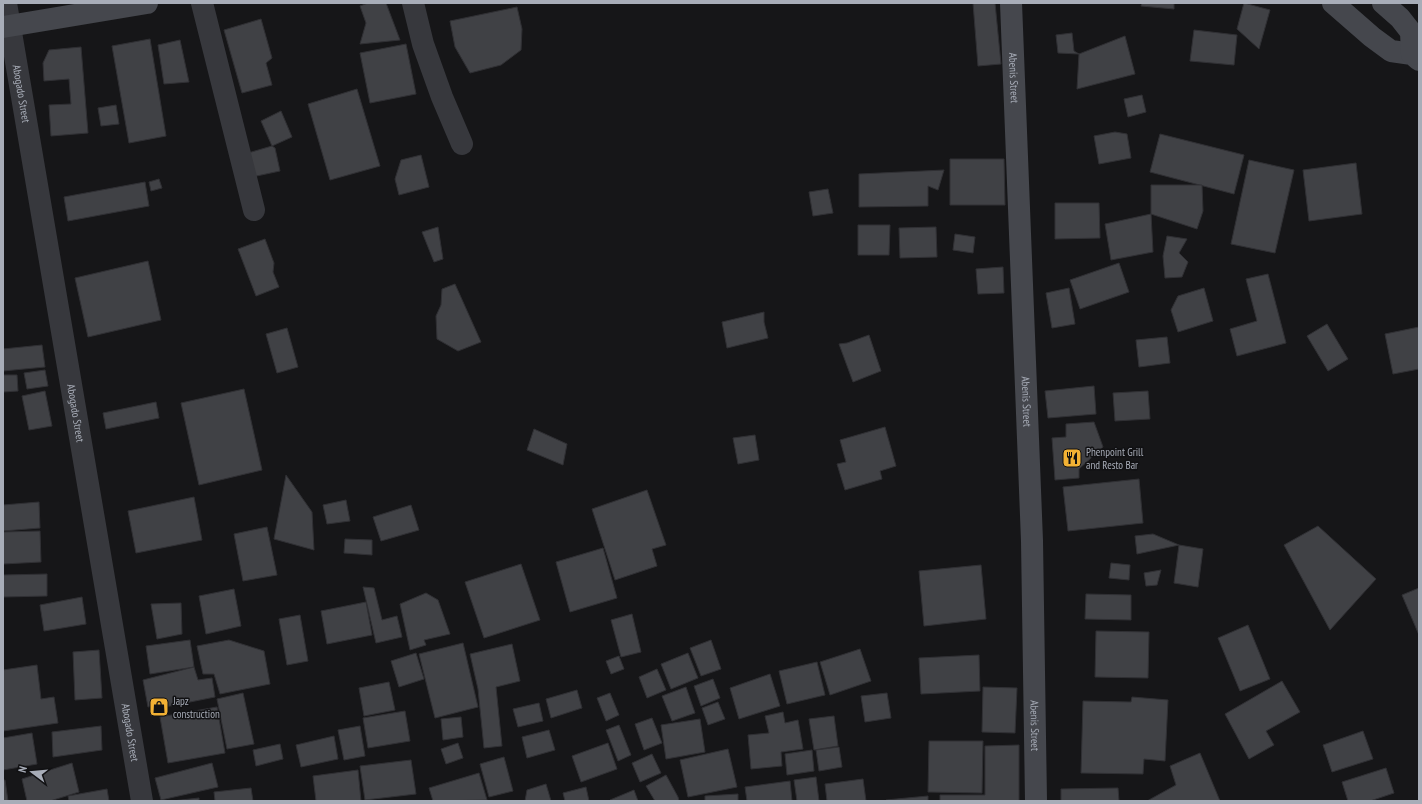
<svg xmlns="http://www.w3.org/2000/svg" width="1422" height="804" font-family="'PT Sans Narrow',sans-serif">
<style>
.building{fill:#404145;stroke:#303034}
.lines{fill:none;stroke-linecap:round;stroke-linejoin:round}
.street{stroke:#37383d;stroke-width:22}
.secondary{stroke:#45474d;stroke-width:22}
.labels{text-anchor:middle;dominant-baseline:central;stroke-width:3;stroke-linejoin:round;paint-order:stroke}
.street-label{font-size:11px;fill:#a8adb8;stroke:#111113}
.poi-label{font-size:11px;fill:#a8adb8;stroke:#111113;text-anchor:start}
</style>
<rect width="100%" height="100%" fill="#161618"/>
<g class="building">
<polygon points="368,3 386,3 400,40 360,44 366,23 360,6"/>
<polygon points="973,3 995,3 1001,64 978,66"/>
<polygon points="1142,3 1174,3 1174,9 1141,6"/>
<polygon points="1244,3 1270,10 1259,49 1237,29"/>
<polygon points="517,7 522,29 521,50 501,65 470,73 455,47 450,21"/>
<polygon points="261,19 272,58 266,63 272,85 242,93 224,30"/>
<polygon points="1194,30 1237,35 1234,65 1190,61"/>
<polygon points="1072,33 1074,51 1079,54 1058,53 1056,35"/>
<polygon points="1125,36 1135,74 1077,89 1079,54"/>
<polygon points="150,39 166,136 129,143 112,46"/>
<polygon points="180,40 189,82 164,84 158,45"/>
<polygon points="406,44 416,94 370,103 360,53"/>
<polygon points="81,47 88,133 51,136 49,105 71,104 69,79 44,81 43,63 49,50"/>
<polygon points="357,89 380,166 330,180 308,104"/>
<polygon points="1142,95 1146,112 1128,117 1124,99"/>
<polygon points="116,105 119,124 101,126 98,108"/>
<polygon points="281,111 292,137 272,146 261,121"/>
<polygon points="1115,132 1127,134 1131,158 1099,164 1094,136"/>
<polygon points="1160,134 1244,155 1234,194 1150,172"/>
<polygon points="272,146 275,148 280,171 252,177 248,153"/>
<polygon points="421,155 429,187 399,195 395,179 401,160"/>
<polygon points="950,159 1004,159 1005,205 950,205"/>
<polygon points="1249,160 1294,170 1275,253 1231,244"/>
<polygon points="1356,163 1362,214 1309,221 1303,170"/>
<polygon points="944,170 938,190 928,186 928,206 859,207 859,174"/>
<polygon points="159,179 162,188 151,191 149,182"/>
<polygon points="145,182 149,206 68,221 64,197"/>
<polygon points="1151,185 1202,185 1203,211 1197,229 1151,214"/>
<polygon points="828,189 833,213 813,216 809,192"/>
<polygon points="1055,203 1099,203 1100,238 1055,239"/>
<polygon points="1151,214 1153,252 1111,260 1105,224"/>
<polygon points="858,225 890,225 889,255 858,255"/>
<polygon points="438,227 443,259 434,262 422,232"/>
<polygon points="936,227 937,257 900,258 899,228"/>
<polygon points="955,234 975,237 973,253 953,250"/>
<polygon points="1167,236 1187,239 1179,253 1188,262 1182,277 1165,278 1163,256"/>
<polygon points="265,239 274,263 273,272 279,287 256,296 238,249"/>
<polygon points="148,261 161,320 88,337 75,278"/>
<polygon points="1119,263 1129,292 1080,309 1070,280"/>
<polygon points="1003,267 1004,293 978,294 976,269"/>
<polygon points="1268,274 1286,343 1237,356 1230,329 1257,321 1246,279"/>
<polygon points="455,284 481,342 458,351 437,339 436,316 441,305 442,289"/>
<polygon points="1069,288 1075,324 1052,328 1046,293"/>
<polygon points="1204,288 1213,321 1178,332 1171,310 1178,296"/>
<polygon points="764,312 764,322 768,338 727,348 722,322"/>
<polygon points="1327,324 1348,359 1328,371 1307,336"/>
<polygon points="1419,327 1419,369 1393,374 1385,334"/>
<polygon points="287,328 298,367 277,373 266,334"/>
<polygon points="869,335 881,371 853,382 839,344 847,343"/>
<polygon points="1167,337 1170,363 1139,367 1136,340"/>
<polygon points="42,345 45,367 3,371 3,349"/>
<polygon points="45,370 48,386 27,389 24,373"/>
<polygon points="3,375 17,375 18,391 3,392"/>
<polygon points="1094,386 1096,414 1048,418 1045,391"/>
<polygon points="244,389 262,470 199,485 181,403"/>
<polygon points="45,391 52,426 29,430 22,396"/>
<polygon points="1148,391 1150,419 1115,421 1113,393"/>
<polygon points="156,402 159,418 106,429 103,413"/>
<polygon points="1094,422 1103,447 1079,469 1079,478 1055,480 1052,438 1066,437 1066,424"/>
<polygon points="885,427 896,466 880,471 882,479 845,490 837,464 846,462 840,440"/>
<polygon points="534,429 567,444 563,465 527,450"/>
<polygon points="755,435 759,460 738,464 733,438"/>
<polygon points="286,475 312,512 314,550 274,539"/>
<polygon points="1139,479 1143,523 1068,531 1063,487"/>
<polygon points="647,490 666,545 652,549 657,566 615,580 592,509"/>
<polygon points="194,497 202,540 136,553 128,511"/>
<polygon points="346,500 350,521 327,524 323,505"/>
<polygon points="39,502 40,528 3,531 3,505"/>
<polygon points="411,505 419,530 381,541 373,517"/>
<polygon points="1318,526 1376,579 1330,630 1284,545"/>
<polygon points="267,527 277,575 243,581 234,534"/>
<polygon points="40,531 41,562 3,564 3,532"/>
<polygon points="1153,534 1179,545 1137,554 1135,536"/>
<polygon points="345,539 372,540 372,555 344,553"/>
<polygon points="1179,545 1203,549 1198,587 1174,583"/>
<polygon points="603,548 617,598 570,612 556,562"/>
<polygon points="1111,563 1130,565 1129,580 1109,578"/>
<polygon points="521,564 540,620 484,638 465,582"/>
<polygon points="981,565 986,619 924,626 919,571"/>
<polygon points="1161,570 1157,585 1146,586 1144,573"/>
<polygon points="47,574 47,596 3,597 3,575"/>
<polygon points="363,587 374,588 382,620 397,616 402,637 376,643"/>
<polygon points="1419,588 1419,635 1402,595"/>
<polygon points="234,589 241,626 206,634 199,596"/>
<polygon points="426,593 438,600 450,634 424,640 426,645 410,650 400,604"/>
<polygon points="1086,594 1131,595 1131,620 1085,619"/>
<polygon points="82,597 86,624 44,631 40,605"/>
<polygon points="366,602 372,635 327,644 321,611"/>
<polygon points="181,603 182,634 157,639 151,604"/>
<polygon points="632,614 641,652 621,657 611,620"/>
<polygon points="300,615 308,661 287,665 279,619"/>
<polygon points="1248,625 1270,679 1240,691 1218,638"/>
<polygon points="1096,631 1149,632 1148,678 1095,677"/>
<polygon points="190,640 194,667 150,674 146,646"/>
<polygon points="229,640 264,651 270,684 220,694 214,674 203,674 197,646"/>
<polygon points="711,640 721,669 701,676 690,648"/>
<polygon points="463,643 478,707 435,718 419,654"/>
<polygon points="512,644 520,681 496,687 502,746 484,748 478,689 470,654"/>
<polygon points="860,649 871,681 830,695 820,662"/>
<polygon points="99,650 102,698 75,700 73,652"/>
<polygon points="416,653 424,679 399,687 391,661"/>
<polygon points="688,653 698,678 671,689 661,664"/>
<polygon points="979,655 980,691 921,694 919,658"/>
<polygon points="619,656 624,669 611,674 606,661"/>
<polygon points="817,662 825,695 787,704 779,671"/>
<polygon points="37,665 41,699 54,697 58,723 3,731 3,670"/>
<polygon points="194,667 198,680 212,678 215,697 160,708 159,705 148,707 143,680"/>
<polygon points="657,669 666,690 647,698 639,677"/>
<polygon points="770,674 780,706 739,719 730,688"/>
<polygon points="713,679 720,698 701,706 694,686"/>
<polygon points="1282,681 1300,712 1266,731 1274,745 1249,759 1225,714"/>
<polygon points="389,682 395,710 364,716 359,688"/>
<polygon points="686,687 695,713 672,721 662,696"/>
<polygon points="983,687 1017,688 1015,733 982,732"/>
<polygon points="577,690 582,708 551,718 546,699"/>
<polygon points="243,693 254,744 227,749 217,699"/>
<polygon points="610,693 619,715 606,721 597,698"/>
<polygon points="887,693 891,718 865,722 861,696"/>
<polygon points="1132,697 1168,700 1165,761 1144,759 1143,774 1081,773 1083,701 1131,702"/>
<polygon points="718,702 725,719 708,725 702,708"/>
<polygon points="539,703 543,721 518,727 513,709"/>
<polygon points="217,707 225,753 168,763 160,717"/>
<polygon points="405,711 410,741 368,748 363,718"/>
<polygon points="783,712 785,723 798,720 803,749 781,752 782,766 751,769 748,735 769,733 765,716"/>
<polygon points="834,716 838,746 814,750 809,719"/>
<polygon points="461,717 463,737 443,740 441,719"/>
<polygon points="652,718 662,743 644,750 635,724"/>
<polygon points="700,719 705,752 666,759 661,725"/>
<polygon points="619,725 631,755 618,761 606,730"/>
<polygon points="101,726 102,750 53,757 52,732"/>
<polygon points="360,726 365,756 344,760 338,730"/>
<polygon points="549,730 555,750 527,758 522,737"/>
<polygon points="1363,731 1373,759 1332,772 1323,745"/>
<polygon points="32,733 37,764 3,770 3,738"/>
<polygon points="334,736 338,759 301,767 296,745"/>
<polygon points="929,741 983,741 982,793 928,792"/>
<polygon points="458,743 463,758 446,764 441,749"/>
<polygon points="608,743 617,769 581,782 572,756"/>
<polygon points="280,744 283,759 256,766 253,750"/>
<polygon points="1019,745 1019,801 940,801 940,795 985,795 985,746"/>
<polygon points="839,747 842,767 819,771 816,750"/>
<polygon points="728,749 737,787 688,797 680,760"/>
<polygon points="812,750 814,771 787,775 785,754"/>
<polygon points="1200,753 1220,801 1147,801 1176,785 1170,766"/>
<polygon points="652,754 661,773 640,782 632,763"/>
<polygon points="504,757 513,791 489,797 480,764"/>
<polygon points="411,760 416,794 365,800 360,766"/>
<polygon points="72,763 79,792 50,801 27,801 22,779"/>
<polygon points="212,763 218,787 161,800 155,778"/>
<polygon points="1386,768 1394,793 1370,801 1348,801 1342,782"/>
<polygon points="358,770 361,801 316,801 313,776"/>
<polygon points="479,773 487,800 433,801 429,788"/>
<polygon points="666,775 678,797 679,801 655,801 646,786"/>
<polygon points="816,777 819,801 797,801 794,780"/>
<polygon points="863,779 866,801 827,801 825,784"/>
<polygon points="3,780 5,780 8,801 3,801"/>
<polygon points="790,781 792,801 747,801 745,787"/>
<polygon points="546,784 551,801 525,801 527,790"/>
<polygon points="586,787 589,801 565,801 563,793"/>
<polygon points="251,788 253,801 215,801 214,792"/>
<polygon points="1118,788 1119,801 1061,801 1061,789"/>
<polygon points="107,789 109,801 69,801 68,796"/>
<polygon points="634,790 638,801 611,801 610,800"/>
<polygon points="738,794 738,801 705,801 705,796"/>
<polygon points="928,796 928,801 886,801 886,800"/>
<polygon points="199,798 199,801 172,801"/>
</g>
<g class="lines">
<g class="street">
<path id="s1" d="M6 3 142 801"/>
<polyline points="202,3 254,210"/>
<polyline points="413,3 423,44 442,97 462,144"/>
</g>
<g class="secondary">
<path id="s2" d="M1011 3 1032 541 1036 801"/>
<polyline points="1333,3 1372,37 1391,51 1412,54 1419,60"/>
<polyline points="1383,3 1400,18 1411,32 1412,54"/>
<polyline points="3,27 147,3"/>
</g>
</g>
<defs>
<g id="restaurant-square" transform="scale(1)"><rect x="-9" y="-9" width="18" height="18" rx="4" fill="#f2b134" stroke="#111113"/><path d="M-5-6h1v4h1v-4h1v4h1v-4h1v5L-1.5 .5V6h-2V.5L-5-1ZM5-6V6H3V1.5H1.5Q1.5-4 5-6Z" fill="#111"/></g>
<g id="shop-square" transform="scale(1)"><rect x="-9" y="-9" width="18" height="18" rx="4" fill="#f2b134" stroke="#111113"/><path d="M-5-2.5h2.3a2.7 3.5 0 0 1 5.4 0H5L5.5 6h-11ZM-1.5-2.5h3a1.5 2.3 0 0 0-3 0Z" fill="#111"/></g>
</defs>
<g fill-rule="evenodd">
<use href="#restaurant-square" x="1072" y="458"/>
<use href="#shop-square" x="159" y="707"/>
</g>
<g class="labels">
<g class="street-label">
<text stroke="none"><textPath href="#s2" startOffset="75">Abenis Street</textPath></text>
<text stroke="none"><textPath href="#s1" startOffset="92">Abogado Street</textPath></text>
<text stroke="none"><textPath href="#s2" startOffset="399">Abenis Street</textPath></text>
<text stroke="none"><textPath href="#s1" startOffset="416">Abogado Street</textPath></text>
<text stroke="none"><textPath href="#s2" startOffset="723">Abenis Street</textPath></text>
<text stroke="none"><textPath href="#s1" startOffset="740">Abogado Street</textPath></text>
</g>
<g class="poi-label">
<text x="1086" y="452">Phenpoint Grill<tspan x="1086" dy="13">and Resto Bar</tspan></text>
<text x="173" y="701">Japz<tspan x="173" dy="13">construction</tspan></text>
</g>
</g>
<rect width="1422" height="804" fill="none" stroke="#a8adb8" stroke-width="8"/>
<g transform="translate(32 772) rotate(286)" stroke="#111113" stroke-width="3" paint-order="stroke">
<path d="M0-3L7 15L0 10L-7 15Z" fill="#a8adb8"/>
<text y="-6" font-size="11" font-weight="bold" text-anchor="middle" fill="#a8adb8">N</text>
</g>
</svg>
